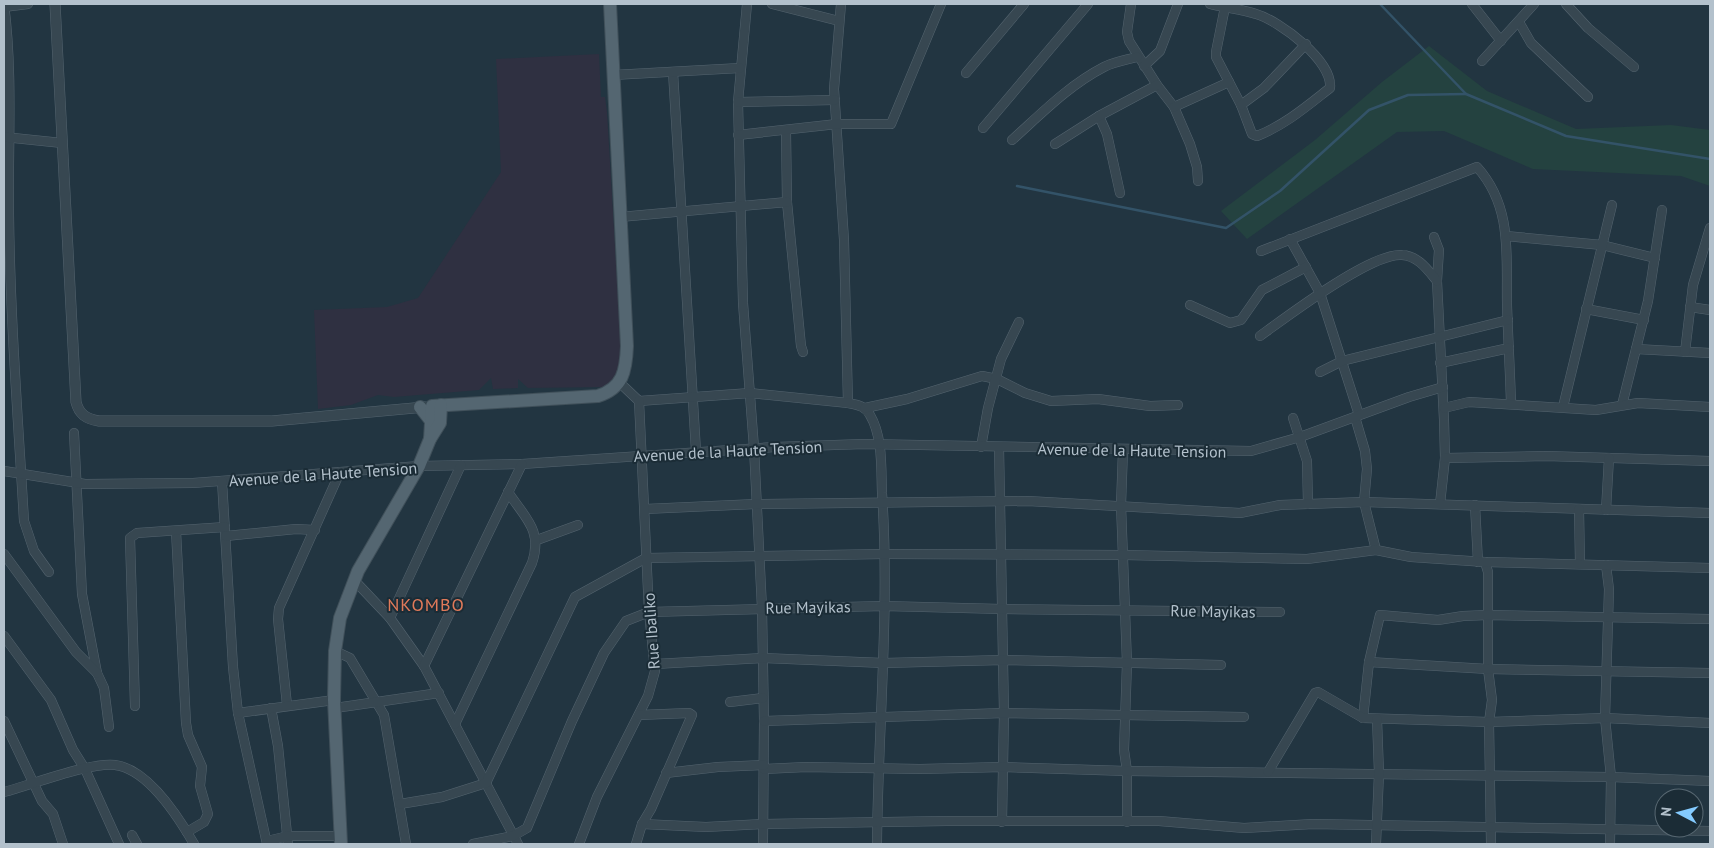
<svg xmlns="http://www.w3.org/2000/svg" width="1714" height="848" font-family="'PT Sans',sans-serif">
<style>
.medical{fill:#2f3041}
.green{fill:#244240}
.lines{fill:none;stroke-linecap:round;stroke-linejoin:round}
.stream{stroke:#335368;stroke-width:2.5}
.minor-casing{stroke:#54646f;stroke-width:10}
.tertiary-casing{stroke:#54646f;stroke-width:11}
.primary-casing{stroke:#40505a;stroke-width:14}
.minor{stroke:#374751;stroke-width:9}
.tertiary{stroke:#374751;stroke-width:10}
.primary{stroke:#546671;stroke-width:12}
.labels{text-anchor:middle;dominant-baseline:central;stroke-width:4;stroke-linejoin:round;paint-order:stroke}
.street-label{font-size:16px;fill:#b3c1cc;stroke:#1b2c36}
.neighbourhood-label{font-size:18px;letter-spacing:1px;fill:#e07a5a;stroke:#1b2c36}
</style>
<rect width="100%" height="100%" fill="#223541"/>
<polygon class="medical" points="599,54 601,97 605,97 607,112 621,345 619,369 615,379 605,387 528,388 518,379 518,388 493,389 491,378 479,390 394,397 378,395 351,405 318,409 314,310 387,307 418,298 501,172 496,59"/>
<polygon class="green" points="1429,46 1487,91 1576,129 1671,125 1710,130 1710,186 1681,176 1533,169 1444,131 1397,132 1247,239 1221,211 1315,140 1382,82"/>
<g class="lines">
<g class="stream">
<polyline points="1380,4 1466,94 1566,136 1710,159"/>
<polyline points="1017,186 1226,228 1280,191 1369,110 1408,95 1466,94"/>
</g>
<g class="minor-casing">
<g id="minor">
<path d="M4 4C13 73 8 143 9 213 10 315 18 418 24 521L34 551 49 572"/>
<polyline points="747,4 738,102 743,303 754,448 762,608 764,721 763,844"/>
<polyline points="772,4 839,21"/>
<polyline points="841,4 834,89 844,240 848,403"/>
<polyline points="1131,4 1127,32 1129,41 1157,85 1174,107 1190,144 1197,167 1198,181"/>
<path d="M1210 4C1225 8 1242 9 1256 14 1280 21 1333 61 1330 88 1307 106 1285 125 1257 136L1252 134 1241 105 1216 57V52L1225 7 1226 4"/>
<polyline points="1472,4 1501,41"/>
<polyline points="1566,4 1588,28 1634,67"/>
<polyline points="4,7 28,4"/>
<polyline points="1519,22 1531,43 1588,97"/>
<polyline points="1482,61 1534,4"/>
<polyline points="1144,66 1160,51 1178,4"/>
<polyline points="673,72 696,451"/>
<polyline points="966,73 1024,4"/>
<polyline points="613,75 740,68"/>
<polyline points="738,102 835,100"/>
<polyline points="1241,105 1264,88 1306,44"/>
<polyline points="1174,107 1229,82"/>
<polyline points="1099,116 1107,134 1120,193"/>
<polyline points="983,128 1088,4"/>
<polyline points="786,131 787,202 801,346 803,352"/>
<polyline points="738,135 837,124 891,124 941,4"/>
<polyline points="4,137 62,143"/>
<path d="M1012 140C1041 114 1069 85 1104 67 1114 62 1126 60 1137 57"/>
<polyline points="1055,144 1099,116 1157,85"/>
<polyline points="620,217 787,202"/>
<polyline points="1506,236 1602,245 1655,258"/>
<polyline points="1434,237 1439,250 1437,281 1444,420 1445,458 1440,504"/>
<polyline points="1290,239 1320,293 1359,415"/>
<path d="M1261 251 1477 167C1513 207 1506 256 1507 304 1508 337 1510 370 1511 403"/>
<polyline points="1190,305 1230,323 1241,320 1262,290 1306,267"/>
<polyline points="1690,307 1710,310"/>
<polyline points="1586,309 1644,320"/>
<path d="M1260 336C1286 317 1372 252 1402 255 1418 256 1427 269 1437 281"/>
<polyline points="1636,349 1710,353"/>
<polyline points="1685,352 1693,285 1710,228"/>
<polyline points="1440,363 1509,348"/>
<polyline points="1320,372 1342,361 1508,320"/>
<path d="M620 383 639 401 750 393 848 403C858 405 865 406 870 415 883 437 881 468 882 493 890 610 878 727 877 844"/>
<polyline points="1622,405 1648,301 1662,210"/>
<polyline points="1563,407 1612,205"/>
<polyline points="865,408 907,399 982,376 997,379 1025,393 1051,401 1098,399 1150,406 1178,405"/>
<polyline points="1444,408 1469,402 1596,410 1638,403 1710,407"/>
<polyline points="1355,417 1365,451 1367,469 1364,502 1376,550"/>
<polyline points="1293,418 1307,461 1308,504"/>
<polyline points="74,433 82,594 97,673 104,688 109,727"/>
<polyline points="981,447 988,408 1001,359 1019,322"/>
<polyline points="999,447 1004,713 1002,822"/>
<polyline points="1123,450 1121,505 1127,663 1124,750 1127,771 1127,822"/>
<polyline points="1445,458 1546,456 1710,461"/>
<polyline points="4,471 85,484 193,483 419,466 522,464 775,447 864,444 1251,451 1300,437 1409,397 1443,387"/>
<polyline points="222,481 233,667 238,713 267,844"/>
<polyline points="1475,505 1478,562"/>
<polyline points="645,509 756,504 1028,501 1240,513 1280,505 1364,502 1710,513"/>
<polyline points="1579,509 1580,564"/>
<polyline points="1606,510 1609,458"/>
<polyline points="176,531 186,723 188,735 202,767 200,786 208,814 204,822 187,832"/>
<polyline points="226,536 296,529 315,530"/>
<polyline points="537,540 578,525"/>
<polyline points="4,554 76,652 97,673"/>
<polyline points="1485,562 1488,572 1488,669 1492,700 1489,722 1491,844"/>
<polyline points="1606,565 1609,589 1605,718 1611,777 1610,844"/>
<polyline points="354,580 390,618 424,666 518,844"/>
<polyline points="390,618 461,465"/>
<polyline points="4,636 51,700 73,750 85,769 119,844"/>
<polyline points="335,651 350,658 384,715 406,844"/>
<polyline points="1369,662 1488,669 1710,673"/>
<polyline points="655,664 763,658 884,663 1003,660 1221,665"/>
<polyline points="424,666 522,464"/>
<polyline points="730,702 763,698"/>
<polyline points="287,705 278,619 279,608 340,472"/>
<polyline points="135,706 130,538 137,533 225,527"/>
<polyline points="271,708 278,746 288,844"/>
<polyline points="335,708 439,693"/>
<polyline points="238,713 334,700"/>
<polyline points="1363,718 1369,662 1380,615 1438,620 1463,616 1488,615 1710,619"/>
<polyline points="4,721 42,801 53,814 63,844"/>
<polyline points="764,721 1004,713 1244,717"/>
<path d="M455 724 532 563C543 530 525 518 508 492"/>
<polyline points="764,769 806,767 920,769 1003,767 1127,771 1611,777 1710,781"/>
<polyline points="1268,772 1315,693 1318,692 1363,718 1489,722 1605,718 1710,723"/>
<polyline points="666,773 718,767 764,765"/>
<path d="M4 792C31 785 90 762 115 765 148 769 179 818 194 844"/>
<polyline points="400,804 442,797 486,783 575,597 646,558 885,554 1124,555 1307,559 1376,550 1411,557 1485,562 1710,568"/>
<polyline points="642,824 706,827 763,824 947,821 1159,821 1244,828 1313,824 1710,831"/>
<polyline points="132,835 137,844"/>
<polyline points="267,841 288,836 341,836"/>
<polyline points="473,844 513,836 527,828 572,721 604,653 626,621 649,612 884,606 1002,609 1280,612"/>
<polyline points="579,844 597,797 648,696 655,671 649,612 639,401"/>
<polyline points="636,844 642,824 651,809 692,715 689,713 639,715"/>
<polyline points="1376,844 1379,773 1377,719"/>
</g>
</g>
<g class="tertiary-casing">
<path id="tertiary" d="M55 4 76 402C79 414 86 419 99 421H272L425 407"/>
</g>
<g class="primary-casing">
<g id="primary">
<polyline points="420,407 431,421"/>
<path d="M430 439 432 406 598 396C623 388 626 371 627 346L610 4"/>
<polyline points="341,844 334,700 335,651 340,618 358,571 419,466 430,439 440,423 441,405"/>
</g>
</g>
<use href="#minor" class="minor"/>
<use href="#tertiary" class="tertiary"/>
<use href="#primary" class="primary"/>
</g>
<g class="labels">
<g class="street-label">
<text transform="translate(1132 450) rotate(1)">Avenue de la Haute Tension</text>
<text transform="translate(728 451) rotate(-3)">Avenue de la Haute Tension</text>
<text transform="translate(323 474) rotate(-4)">Avenue de la Haute Tension</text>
<text transform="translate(808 607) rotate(-1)">Rue Mayikas</text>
<text transform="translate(1213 611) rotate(1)">Rue Mayikas</text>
<text transform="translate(651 631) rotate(-94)">Rue Ibaliko</text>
</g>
<g class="neighbourhood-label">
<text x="426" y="604">NKOMBO</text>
</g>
</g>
<rect width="1714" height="848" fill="none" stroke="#b3c1cc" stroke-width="10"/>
<g transform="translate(1679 813) rotate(276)"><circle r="24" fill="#1b2c36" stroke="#586872"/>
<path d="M0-4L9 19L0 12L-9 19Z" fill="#84cbff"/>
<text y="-8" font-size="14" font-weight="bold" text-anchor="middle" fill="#b3c1cc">N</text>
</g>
</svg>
